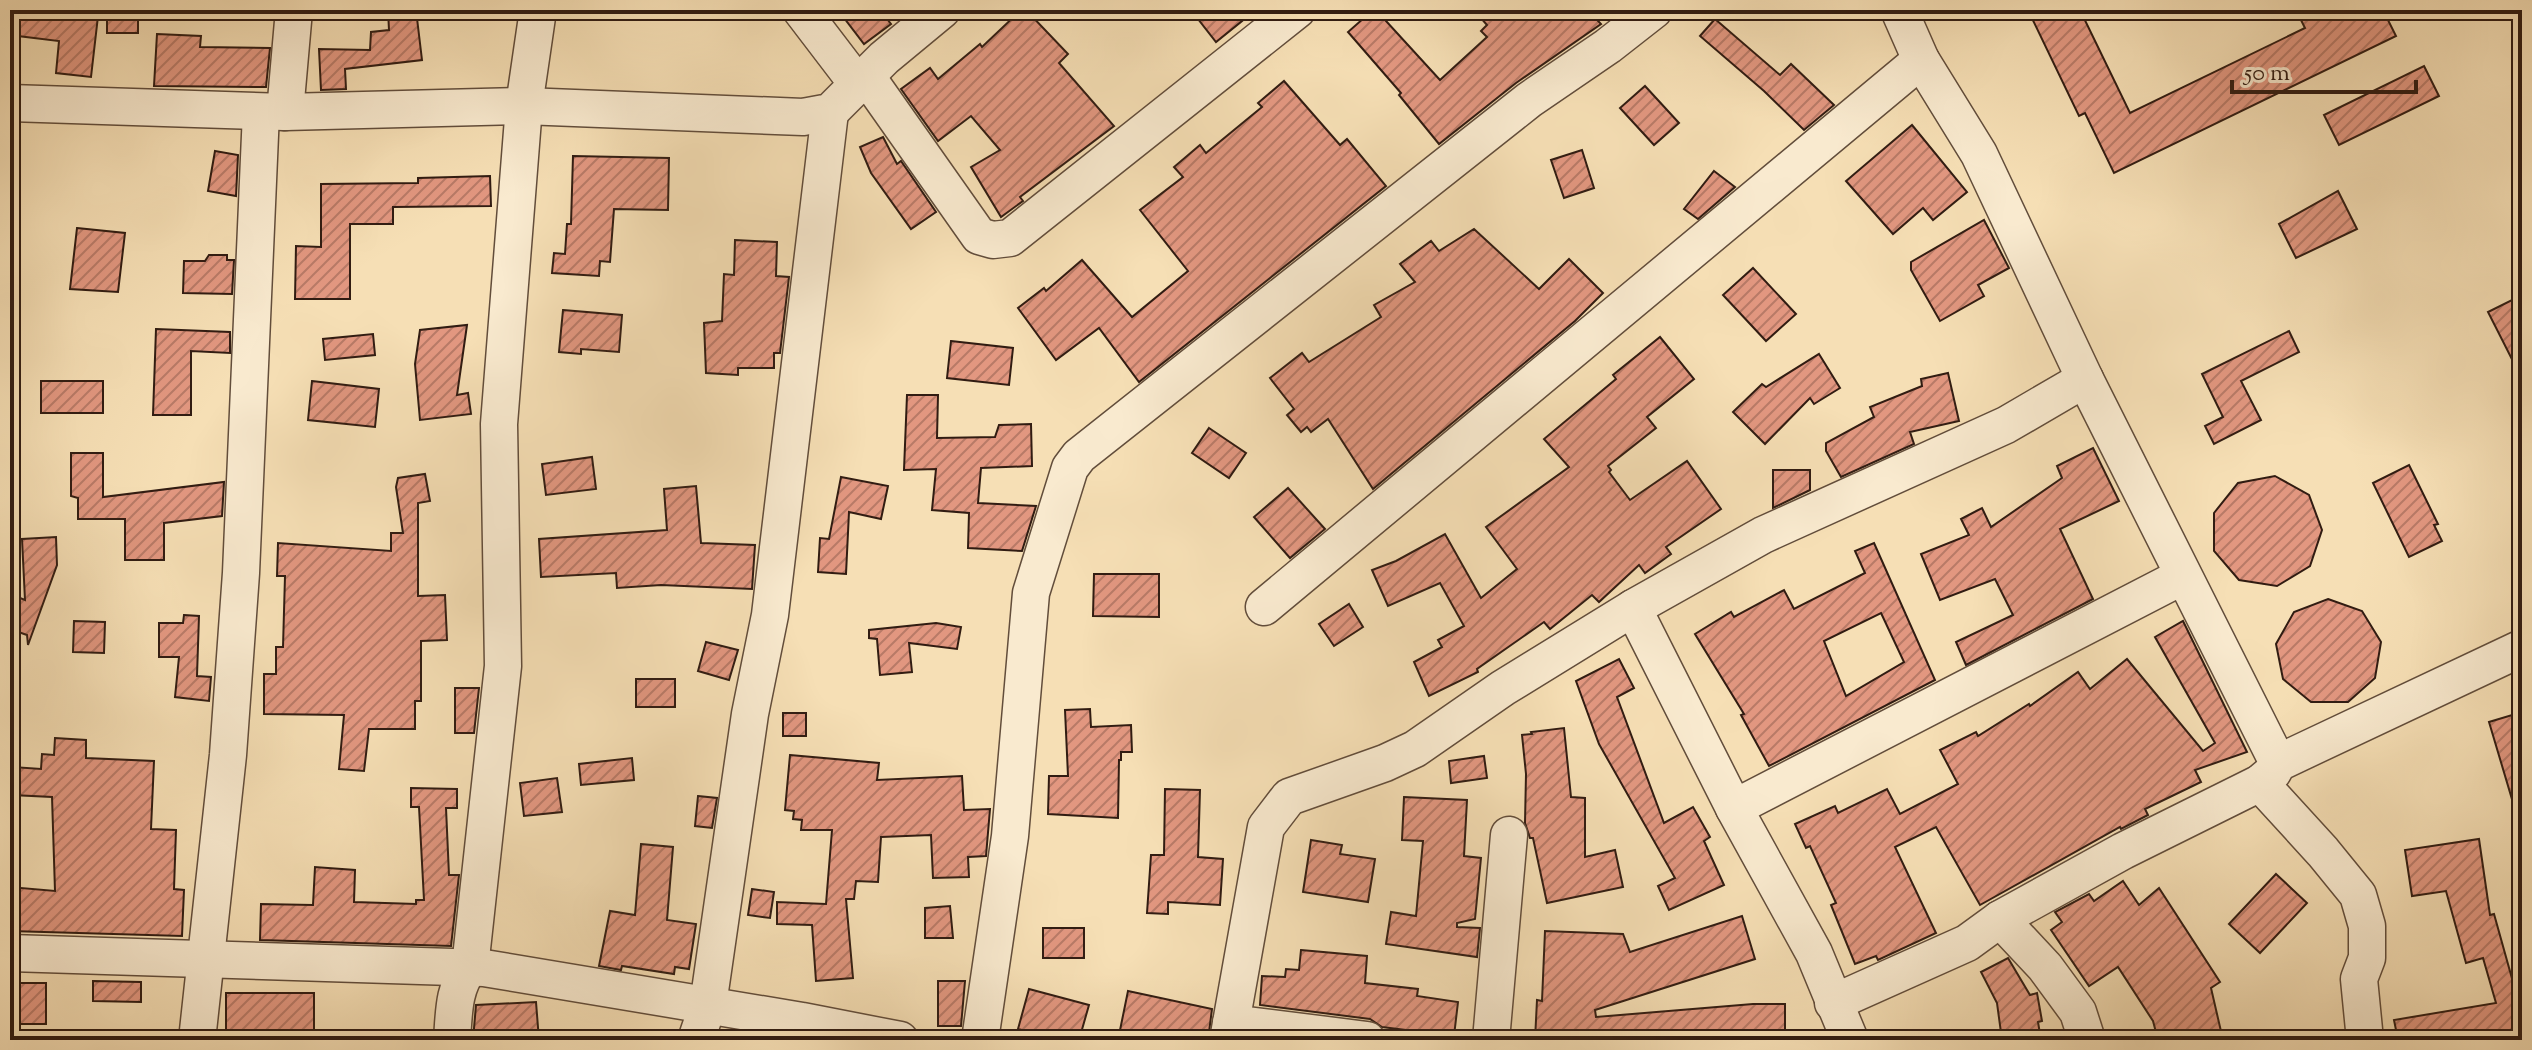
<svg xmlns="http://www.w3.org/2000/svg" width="2532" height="1050" font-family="'Sorts Mill Goudy',serif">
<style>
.building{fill:url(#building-hatch);stroke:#311c12;stroke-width:2;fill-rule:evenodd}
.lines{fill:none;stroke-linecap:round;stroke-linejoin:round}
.minor-casing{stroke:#624d3b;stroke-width:39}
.minor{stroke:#f9eacf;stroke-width:36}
</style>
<defs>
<pattern id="building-hatch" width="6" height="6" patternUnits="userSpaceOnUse" patternTransform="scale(2)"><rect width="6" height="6" fill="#e29780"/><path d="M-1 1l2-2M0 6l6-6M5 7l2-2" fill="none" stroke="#b87a67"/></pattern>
</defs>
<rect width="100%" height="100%" fill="#f6dfb5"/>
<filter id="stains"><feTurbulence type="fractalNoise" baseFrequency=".0025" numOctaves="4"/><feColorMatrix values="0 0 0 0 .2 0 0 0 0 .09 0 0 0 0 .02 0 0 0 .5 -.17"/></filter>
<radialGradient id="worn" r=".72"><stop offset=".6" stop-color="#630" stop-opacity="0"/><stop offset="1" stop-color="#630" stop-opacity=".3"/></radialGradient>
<g class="building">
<polygon points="10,10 48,10 98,16 91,77 56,73 59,41 10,35"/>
<rect x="107" y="10" width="31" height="23"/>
<polygon points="388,10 416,10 422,60 345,69 346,89 321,90 319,49 370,50 371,32 389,30"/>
<polygon points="838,10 880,10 891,24 864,44"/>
<polygon points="1021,10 1026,10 1068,54 1059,63 1114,126 1020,197 1023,201 1001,217 971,167 1000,150 971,116 938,141 901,89 930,68 938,79 980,44 982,47"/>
<polygon points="1191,10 1233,10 1242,21 1216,42"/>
<polygon points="1373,10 1376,10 1440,80 1487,37 1481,31 1487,25 1474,10 1588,10 1601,24 1516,83 1439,144 1399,95 1401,93 1348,32"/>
<polygon points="2028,10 2080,10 2130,113 2305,28 2296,10 2383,10 2396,36 2114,173 2085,113 2079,116"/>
<polygon points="1715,19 1780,75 1791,64 1834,105 1804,130 1764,91 1700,36"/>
<polygon points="157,34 201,36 200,47 270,48 266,87 154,86"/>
<polygon points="2424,66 2439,96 2339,145 2324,115"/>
<polygon points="1284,81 1340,145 1347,139 1386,186 1139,382 1099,328 1056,360 1018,308 1044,288 1046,291 1082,260 1132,317 1188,271 1140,210 1183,177 1174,167 1200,145 1206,153 1262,107 1258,103"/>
<polygon points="1645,86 1679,123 1654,145 1620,108"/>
<polygon points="1912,125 1967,192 1933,220 1923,208 1893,234 1846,181"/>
<polygon points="883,137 897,164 901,161 936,212 911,229 871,173 860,147"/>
<polygon points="1582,150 1594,188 1564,198 1551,160"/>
<polygon points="215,151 238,155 236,196 208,191"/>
<polygon points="573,156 669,158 668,210 614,209 610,262 600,261 599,276 552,273 554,253 565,254 567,224 571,224"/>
<polygon points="1714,171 1735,187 1698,219 1684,209"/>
<polygon points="490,176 491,206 393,207 393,224 350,224 350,299 295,299 296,246 321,247 321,184 418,183 418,178"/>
<polygon points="2338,191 2357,229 2296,258 2279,224"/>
<polygon points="1984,220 2009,268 1978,285 1984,296 1940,321 1911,270 1911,262"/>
<polygon points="77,228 125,233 118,292 70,289"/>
<polygon points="1474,229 1539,289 1569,259 1603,293 1575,321 1373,489 1328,419 1311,432 1307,427 1301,432 1287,415 1294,409 1270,378 1302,353 1309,362 1381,317 1374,305 1415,282 1400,264 1431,241 1439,251"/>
<polygon points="735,240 777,242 776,276 789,277 780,353 774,353 774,368 738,368 738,375 706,373 704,323 722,321 724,274 734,275"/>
<polygon points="209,255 227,255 227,260 234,260 232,294 183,293 184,261 205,261"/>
<polygon points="1753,268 1796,314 1766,341 1723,295"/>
<polygon points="2522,295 2522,379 2488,312"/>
<polygon points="563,310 622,315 619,352 581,349 581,354 559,352"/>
<polygon points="467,325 457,395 468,393 471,414 420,420 415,364 420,330"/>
<polygon points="156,329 230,332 230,353 191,351 191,415 153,415"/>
<polygon points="2289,331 2299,352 2241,381 2261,420 2214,444 2205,426 2223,417 2202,374"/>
<polygon points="373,334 375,355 325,360 323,339"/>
<polygon points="1660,337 1694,379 1647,417 1656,428 1608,466 1611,470 1609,472 1630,500 1687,461 1721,509 1666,547 1671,554 1645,573 1639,565 1599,602 1592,595 1550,629 1544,622 1477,669 1478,672 1429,696 1414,662 1442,647 1438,640 1464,626 1440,583 1388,606 1372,570 1396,561 1445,534 1481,598 1517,569 1486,527 1569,467 1544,439 1616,379 1613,375"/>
<polygon points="951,341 1013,348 1009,385 947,378"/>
<polygon points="1819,354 1840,388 1814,404 1810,398 1765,444 1733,412 1762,384 1766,387"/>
<polygon points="1948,373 1959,421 1910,432 1914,444 1841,477 1826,451 1826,443 1874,417 1870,407 1922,386 1921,379"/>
<rect x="41" y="381" width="62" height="32"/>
<polygon points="312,381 379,389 375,427 308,420"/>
<polygon points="907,395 938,395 937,438 995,437 999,425 1031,424 1032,466 981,468 978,503 1036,506 1022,551 968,548 969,513 932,510 936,469 904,470"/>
<polygon points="1209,428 1246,453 1229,478 1192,453"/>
<polygon points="2093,448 2119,501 2060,529 2093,599 1966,665 1956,642 2013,615 1995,579 1940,600 1921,554 1969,535 1961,519 1982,508 1991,527 2062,478 2057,466"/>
<polygon points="71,453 103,453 103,497 224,482 222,516 164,523 164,560 125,560 125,519 78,519 78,498 71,496"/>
<polygon points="592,457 596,489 546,495 542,464"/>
<polygon points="2409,465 2438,524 2434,525 2442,541 2409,557 2373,483"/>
<polygon points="1773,470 1810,470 1810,490 1773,508"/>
<polygon points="425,474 430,501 418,503 418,596 445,595 447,640 421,641 421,701 415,701 415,729 369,729 364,771 339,769 344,715 264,714 264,674 276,674 276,647 283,647 285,576 277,576 278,543 391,551 391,533 403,533 396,487 398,478"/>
<polygon points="2275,476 2309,495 2322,530 2310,566 2277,586 2239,580 2214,551 2214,513 2238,483"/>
<polygon points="841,477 888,486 881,519 849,512 846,574 818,572 820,538 829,539"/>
<polygon points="696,486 701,543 755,545 752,589 661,585 617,588 616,573 541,577 539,539 667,530 664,489"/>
<polygon points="1288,488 1325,529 1290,558 1254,517"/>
<polygon points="56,537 57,565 28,645 27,635 10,629 10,594 25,600 22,539"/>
<path d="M1874 543 1935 680 1769 766 1741 715 1744 714 1695 634 1731 612 1734 617 1784 590 1794 609 1865 573 1855 551ZM1881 613 1904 662 1846 696 1824 641Z"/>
<polygon points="1094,574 1159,574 1159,617 1093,616"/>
<polygon points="2328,599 2362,611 2381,642 2375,678 2348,702 2311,702 2283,679 2276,644 2294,612"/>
<polygon points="1349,604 1363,627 1334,646 1319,624"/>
<polygon points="184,615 199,616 197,676 211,677 209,701 175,697 179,657 159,657 159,623 183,623"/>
<polygon points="74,621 105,622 104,653 73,652"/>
<polygon points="2183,621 2247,752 2195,770 2201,782 2145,809 2148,815 2121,829 2120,827 1980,905 1936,827 1895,847 1936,933 1878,960 1876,956 1855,964 1831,905 1836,903 1810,846 1806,848 1795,824 1835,806 1838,813 1887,789 1900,814 1958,784 1940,750 1976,732 1978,736 2029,704 2030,706 2078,672 2090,689 2127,659 2203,751 2215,743 2155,637"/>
<polygon points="936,623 961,627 957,649 909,643 912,672 880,675 877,639 869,638 869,630"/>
<polygon points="706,642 738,650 729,680 698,671"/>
<polygon points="1619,659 1634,688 1617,697 1664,823 1693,807 1710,837 1704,841 1724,885 1669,910 1658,886 1675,878 1599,744 1576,681"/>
<rect x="636" y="679" width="39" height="28"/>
<polygon points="455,688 479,688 474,733 455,733"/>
<polygon points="1090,709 1091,727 1131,725 1132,752 1121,752 1121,760 1119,760 1118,818 1048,814 1049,776 1068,776 1065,710"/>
<polygon points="2522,712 2522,815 2517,816 2489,722"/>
<rect x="783" y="713" width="23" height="23"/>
<polygon points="1564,728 1571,797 1585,798 1585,857 1615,850 1623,887 1547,903 1533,838 1530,838 1525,823 1526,774 1522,735 1532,734 1531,732"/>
<polygon points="55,738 86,740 86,758 154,761 151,829 176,830 174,889 184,890 182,936 10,931 10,887 55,891 52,797 12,795 13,767 41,769 42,754 54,755"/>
<polygon points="790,755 879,763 877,780 962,776 964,810 990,809 986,856 968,857 969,877 933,878 931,835 881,837 878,882 856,881 854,899 846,899 853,978 816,981 812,925 777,924 777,902 826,904 832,830 801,830 802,820 793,819 794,811 785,810"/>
<polygon points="1484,756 1487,778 1451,783 1449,761"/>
<polygon points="632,758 634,780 581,785 579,764"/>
<polygon points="557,778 562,812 524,816 520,783"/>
<polygon points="411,788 457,789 457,808 446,808 449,875 459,875 451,946 260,940 261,904 313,905 315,867 355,870 354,902 416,904 416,900 424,900 419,807 411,807"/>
<polygon points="1165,789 1200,790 1198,857 1223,859 1220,905 1168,902 1168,914 1147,913 1151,855 1164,855"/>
<polygon points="698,796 717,798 712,828 695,826"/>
<polygon points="1404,797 1467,800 1464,856 1481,858 1475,919 1457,923 1457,927 1480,928 1477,957 1386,944 1391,912 1416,916 1423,841 1402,840"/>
<polygon points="2479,839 2490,915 2494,914 2513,982 2522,980 2522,1033 2497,1040 2398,1040 2394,1020 2496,1003 2483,958 2466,963 2446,891 2412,896 2405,850"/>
<polygon points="1311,840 1342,845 1340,854 1375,859 1368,902 1303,892"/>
<polygon points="641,844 673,847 667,920 696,924 689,969 675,967 674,974 622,966 621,970 599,966 610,911 635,915"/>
<polygon points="2276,874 2307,903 2260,953 2229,924"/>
<polygon points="2123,881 2139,905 2159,888 2220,982 2211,988 2223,1040 2158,1040 2153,1021 2118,967 2089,986 2051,930 2062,922 2055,912 2089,894 2094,901"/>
<polygon points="752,889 774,892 770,918 748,915"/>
<polygon points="950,906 953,938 925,938 925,908"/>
<polygon points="1742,916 1755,959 1595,1010 1596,1017 1753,1004 1785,1004 1785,1040 1535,1040 1537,1000 1542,1001 1545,931 1623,934 1630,952"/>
<rect x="1043" y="928" width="41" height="30"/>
<polygon points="1301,950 1367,956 1365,983 1418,989 1417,996 1458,1002 1454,1036 1382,1027 1370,1019 1260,1005 1262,976 1285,977 1286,969 1299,970"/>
<polygon points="2008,958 2030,995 2037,993 2042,1021 2038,1022 2041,1040 2002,1040 1997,1003 1981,972"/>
<polygon points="93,981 141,982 141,1002 93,1001"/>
<polygon points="938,981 965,981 961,1026 938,1026"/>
<rect x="10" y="983" width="36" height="41"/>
<polygon points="1029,989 1089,1005 1079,1040 1060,1040 1018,1029"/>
<polygon points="1128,991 1212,1009 1208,1040 1118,1040"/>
<rect x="226" y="993" width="88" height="47"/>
<polygon points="536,1002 539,1040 473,1040 476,1005"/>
</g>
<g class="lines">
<g class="minor-casing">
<g id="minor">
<polyline points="801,10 859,86"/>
<polyline points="1899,10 1921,60 1979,154 2085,379 2278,763"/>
<polyline points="867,77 979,236 993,240 1010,238 1297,10"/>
<polyline points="10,103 285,112 524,106 803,117 830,112 884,58 942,10"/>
<polyline points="285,112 294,10"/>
<polyline points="1264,607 1921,60"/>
<polyline points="1633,608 1734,808 1814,953 1850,1040"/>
<polyline points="2260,783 2323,852 2358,895 2367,926 2367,958 2359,979 2365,1040"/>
<polyline points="1734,808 2183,576"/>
<polyline points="2000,919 2045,967 2078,1012 2087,1040"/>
<polyline points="10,953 484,968 802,1021 900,1040"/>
<polyline points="1833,1003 1967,943 2000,919 2123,851 2260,783 2273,772 2278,763 2522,648"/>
<polyline points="1231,1023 1367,1040"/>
<polyline points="197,1040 228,755 241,573 261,112"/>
<path d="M452 1040C454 1014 453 988 470 967L503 666 499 424 524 106 538 10"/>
<polyline points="696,1040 708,1005 750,714 770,615 830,112"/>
<polyline points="980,1040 1010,836 1031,593 1070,468 1079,456 1529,100 1608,46 1654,10"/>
<polyline points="1228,1040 1266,827 1289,797 1385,763 1415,749 1503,688 1633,608 1763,535 2006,425 2085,379"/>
<polyline points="1491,1040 1509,835"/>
</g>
</g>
<use href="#minor" class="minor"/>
</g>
<rect width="2532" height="1050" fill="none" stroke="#f6dfb5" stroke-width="40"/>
<rect x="12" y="12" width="2508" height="1026" fill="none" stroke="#311c12" stroke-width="4"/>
<rect x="20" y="20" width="2492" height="1010" fill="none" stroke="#311c12" stroke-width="2"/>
<path d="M2232 80v12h184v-12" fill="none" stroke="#311c12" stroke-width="4"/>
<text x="2244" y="80" font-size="24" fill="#311c12" stroke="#f9eacf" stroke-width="6" paint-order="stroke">50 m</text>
<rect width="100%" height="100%" filter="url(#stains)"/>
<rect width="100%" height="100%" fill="url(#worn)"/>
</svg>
